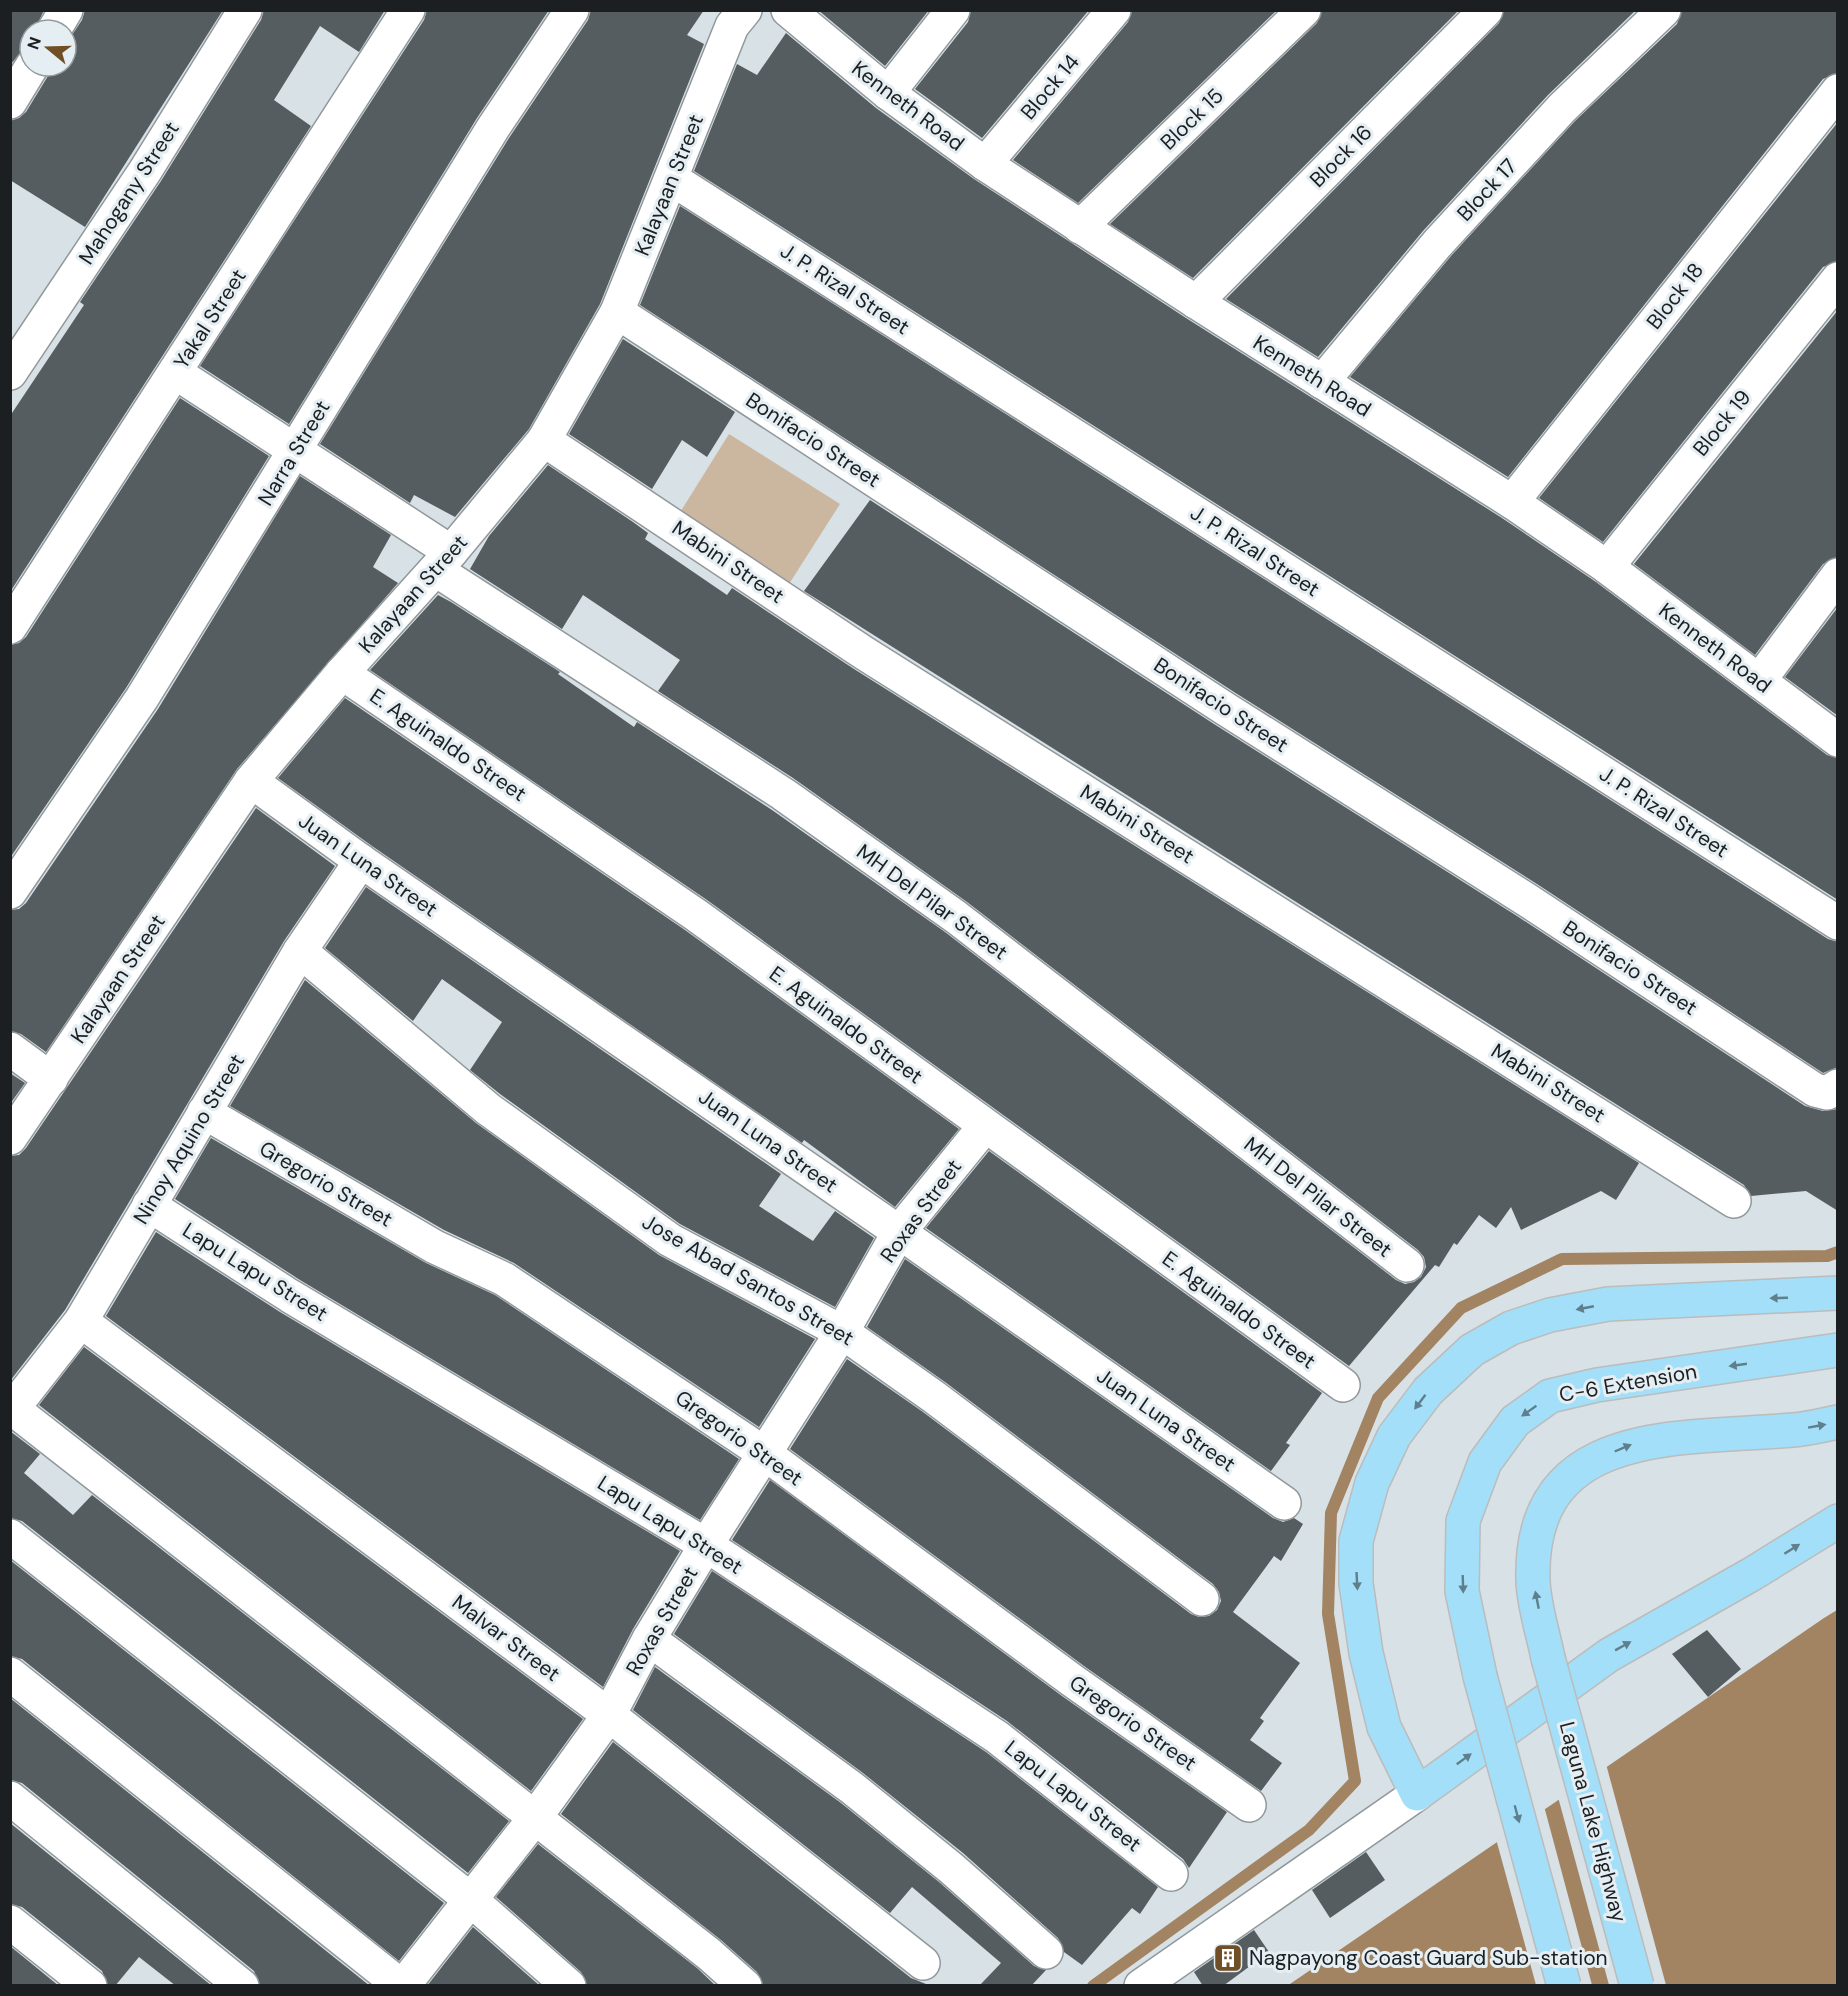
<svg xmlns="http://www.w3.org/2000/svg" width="1848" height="1996" font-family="'DM Sans',sans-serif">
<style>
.green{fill:#cbb6a0}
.water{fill:#a28362}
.pier{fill:#d8e1e5}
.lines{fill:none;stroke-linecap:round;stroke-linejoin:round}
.stream{stroke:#a28362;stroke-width:12}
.building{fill:#565d61}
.minor-casing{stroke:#90989c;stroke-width:36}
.tertiary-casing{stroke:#90989c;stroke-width:36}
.primary-casing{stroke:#bbbcbc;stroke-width:36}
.minor{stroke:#fff;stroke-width:33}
.tertiary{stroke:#fff;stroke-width:33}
.primary{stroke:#a3dff8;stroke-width:33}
.primary-bridge-casing{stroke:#bbbcbc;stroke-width:36;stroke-linecap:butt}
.primary-bridge{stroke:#a3dff8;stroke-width:33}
.oneway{fill:#607f8c}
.labels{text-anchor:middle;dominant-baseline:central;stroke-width:6;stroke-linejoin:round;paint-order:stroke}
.street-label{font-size:21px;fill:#1c1f21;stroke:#e5eef3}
.poi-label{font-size:21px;fill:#1c1f21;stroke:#e5eef3;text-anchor:start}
</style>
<rect width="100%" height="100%" fill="#d8e1e5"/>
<polygon class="green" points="729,434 840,504 789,584 679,514"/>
<polygon class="water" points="1837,1610 1837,1985 1287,1986 1824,1618"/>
<g class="pier">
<polygon points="1606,1764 1666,1985 1609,1985 1558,1797"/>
<polygon points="1544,1806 1592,1985 1536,1985 1496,1839"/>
</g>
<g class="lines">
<polyline class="stream" points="1093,1986 1309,1830 1355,1781 1328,1614 1331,1513 1378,1398 1461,1308 1562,1259 1827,1256 1838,1252"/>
</g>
<g class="building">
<polygon points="10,10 44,10 35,30 30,30 30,48 23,50 10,65"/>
<polygon points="85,10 223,10 85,227 10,180 10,121 19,118 26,112 48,76 51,66 66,66 66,44 82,20"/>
<polygon points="264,10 385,10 359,52 320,26 274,100 311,126 10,592 10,416 84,305 80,302 161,181 261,20"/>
<polygon points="427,10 549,10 477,118 289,424 200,366 424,20"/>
<polygon points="591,10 704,10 687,35 704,44 600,304 529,429 455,517 414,495 410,503 320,444 509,138 588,20"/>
<polygon points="818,10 929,10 885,66"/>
<polygon points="971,10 1089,10 982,138 915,89 968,22"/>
<polygon points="1132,10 1277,10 1078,203 1013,160 1128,22"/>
<polygon points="1322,10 1459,10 1193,278 1110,224 1317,23"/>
<polygon points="1504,10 1636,10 1548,95 1423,231 1318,357 1226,299 1499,23"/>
<polygon points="1682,10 1838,10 1838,73 1823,79 1508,477 1350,377 1451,256 1575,121 1677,24"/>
<polygon points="786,33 876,108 974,179 1186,318 1502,518 1596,582 1827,755 1838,758 1838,900 694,171 737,64 757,75"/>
<polygon points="1838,122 1838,261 1823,267 1603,542 1539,498"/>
<polygon points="680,206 1828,939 1838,942 1838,1067 1823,1073 1537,884 1234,692 640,305"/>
<polygon points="1838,310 1838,557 1823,564 1755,655 1634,564"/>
<polygon points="623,339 735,412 707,457 682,440 652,489 569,434"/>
<polygon points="180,398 269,456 126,688 10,858 10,645 19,643 26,637"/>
<polygon points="548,465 633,522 648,533 645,539 727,595 732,588 854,669 1639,1163 1616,1200 1601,1191 1521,1230 1511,1207 1496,1228 1479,1215 1457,1245 1454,1243 1439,1267 1435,1265 1349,1366 707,900 370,670 438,595 451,602 560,672 558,674 634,727 637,722 772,810 945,932 1396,1280 1405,1284 1414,1282 1421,1277 1426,1267 1424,1257 1418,1250 967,902 793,778 658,691 680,660 583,595 562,629 470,569 489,536"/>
<polygon points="300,476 391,535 373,567 398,583 237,769 46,1052 21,1034 10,1031 10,910 19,909 26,903 158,709"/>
<polygon points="870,500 1214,724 1517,916 1805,1106 1823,1111 1838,1109 1838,1211 1806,1191 1751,1196 1744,1185 804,591"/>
<polygon points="1838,607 1838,716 1785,677"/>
<polygon points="345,698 685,930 959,1129 895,1207 804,1140 802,1143 372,846 278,778"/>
<polygon points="256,808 335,866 284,941 65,1310 10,1381 10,1156 19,1155 26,1148"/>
<polygon points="366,887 781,1174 759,1206 813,1241 835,1211 874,1238 835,1307 680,1224 500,1094 470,1070 502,1022 442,979 413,1021 325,948"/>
<polygon points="305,980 476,1123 659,1255 815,1339 759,1427 514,1263 444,1230 230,1106"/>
<polygon points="10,1073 25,1083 10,1104"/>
<polygon points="211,1138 426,1263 495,1295 739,1459 700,1520 300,1280 175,1199"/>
<polygon points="989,1151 1322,1393 1286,1443 1290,1445 1271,1471 926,1228"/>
<polygon points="156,1232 280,1312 680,1551 633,1629 603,1687 106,1316"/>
<polygon points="905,1259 1273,1518 1283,1522 1294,1518 1303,1524 1281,1561 1274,1556 1233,1612 1300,1663 1260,1718 1264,1721 1250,1740 1282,1763 1261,1791 1084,1666 790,1449 847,1359 923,1412 1191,1614 1199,1617 1209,1616 1217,1610 1221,1601 1219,1592 1213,1584 945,1382 867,1327"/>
<polygon points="84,1347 583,1719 531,1791 39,1405"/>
<polygon points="10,1431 40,1454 24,1473 73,1515 92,1495 509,1821 468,1873 22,1521 10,1518"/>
<polygon points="770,1480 1062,1696 1227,1812 1189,1868 1183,1859 1007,1721 732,1540"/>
<polygon points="10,1560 444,1903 399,1961 22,1659 10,1656"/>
<polygon points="712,1571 986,1752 1158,1887 1140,1914 1132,1908 1082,1965 1064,1952 1058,1938 963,1853 863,1773 674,1634"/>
<polygon points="1707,1630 1741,1669 1708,1697 1672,1654"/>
<polygon points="655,1667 841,1803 939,1882 1034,1966 1046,1970 1031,1986 979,1986 1001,1963 912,1887 890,1913 633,1710"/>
<polygon points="10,1698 370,1986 260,1986 254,1971 22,1783 10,1780"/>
<polygon points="613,1742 911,1978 931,1986 763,1986 757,1972 721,1940 561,1814"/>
<polygon points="10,1823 212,1986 176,1986 139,1957 115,1986 108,1986 102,1971 22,1907 10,1904"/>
<polygon points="538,1844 697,1968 716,1986 587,1986 581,1972 496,1897"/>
<polygon points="1366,1852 1385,1880 1330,1918 1312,1890"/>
<polygon points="473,1927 540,1986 427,1986"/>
<polygon points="1254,1930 1269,1952 1223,1986 1203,1986 1194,1972"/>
<polygon points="10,1946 59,1986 10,1986"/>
</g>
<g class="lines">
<g class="minor-casing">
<g id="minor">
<polyline points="54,30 66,10"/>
<polyline points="888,93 953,10"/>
<polyline points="10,102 32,66"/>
<polyline points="985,164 1114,10"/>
<polyline points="672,179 1838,923"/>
<polyline points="1080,227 1304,10"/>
<polyline points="1196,302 1486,10"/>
<polyline points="617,312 1224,708 1527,900 1815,1090 1827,1093 1838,1086"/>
<polyline points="10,373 145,171 245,10"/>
<polyline points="176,373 451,552"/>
<polyline points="1322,382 1437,244 1562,108 1664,10"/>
<polyline points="544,440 864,653 1734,1201"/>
<polyline points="1512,502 1838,91"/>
<polyline points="1607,567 1838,279"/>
<polyline points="436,570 783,794 956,917 1407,1265"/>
<polyline points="10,627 408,10"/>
<polyline points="342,673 696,915 1343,1385"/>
<polyline points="1759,681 1838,575"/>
<polyline points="251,781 361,861 899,1232 1284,1503"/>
<polyline points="10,892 142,698 493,128 572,10"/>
<polyline points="300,951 488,1109 670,1240 842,1332 934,1397 1202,1599"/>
<polyline points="10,1049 51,1079"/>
<polyline points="204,1112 435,1247 504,1279 764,1453 1073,1681 1249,1805"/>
<polyline points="10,1138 251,781 342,673 451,552 544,440 617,312 732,26 745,10"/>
<polyline points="149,1205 290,1296 706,1545 997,1737 1171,1874"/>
<polyline points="81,1321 609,1715 923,1963"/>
<polyline points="13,1409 709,1954 745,1986"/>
<polyline points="10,1412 81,1321 300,951 361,861"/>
<polyline points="10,1536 471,1900 569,1986"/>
<polyline points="649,1639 852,1788 951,1868 1046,1952"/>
<polyline points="10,1674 401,1986"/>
<polyline points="10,1798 242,1986"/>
<polyline points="10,1922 90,1986"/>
<polyline points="403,1986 534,1819 609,1715 649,1639 706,1545 842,1332 899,1232 985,1126"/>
<polyline points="1141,1986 1417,1794"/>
</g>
</g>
<g class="tertiary-casing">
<polyline id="tertiary" points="788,10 888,93 985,164 1196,302 1512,502 1607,567 1838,740"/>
</g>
<g class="primary-casing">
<g id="primary">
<polyline points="1838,1293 1608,1304 1550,1315 1511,1328 1472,1350 1428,1391 1394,1436 1372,1483 1356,1541 1356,1583 1366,1653 1384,1727 1417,1794 1609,1655 1752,1574 1838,1521"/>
<path d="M1548 1658C1543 1633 1534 1606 1533 1581 1528 1423 1682 1440 1793 1430 1808 1429 1823 1425 1838 1422"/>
<polyline points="1480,1676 1462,1591 1463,1521 1485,1462 1515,1421 1550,1396 1597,1385 1838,1350"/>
</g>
</g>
<use href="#minor" class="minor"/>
<use href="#tertiary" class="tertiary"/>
<use href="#primary" class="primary"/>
<g class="primary-bridge-casing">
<g id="primary-bridge">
<polyline points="1548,1658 1637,1986"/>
<polyline points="1480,1676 1564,1986"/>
</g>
</g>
<use href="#primary-bridge" class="primary-bridge"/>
</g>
<defs><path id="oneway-solid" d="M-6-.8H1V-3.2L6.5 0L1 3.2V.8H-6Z" transform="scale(1.5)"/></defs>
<g class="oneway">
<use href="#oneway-solid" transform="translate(1779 1298) rotate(178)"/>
<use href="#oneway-solid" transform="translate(1585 1308) rotate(169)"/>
<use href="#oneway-solid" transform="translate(1738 1365) rotate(172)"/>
<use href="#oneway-solid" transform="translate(1420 1402) rotate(127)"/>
<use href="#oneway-solid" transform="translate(1529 1411) rotate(145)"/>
<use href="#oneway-solid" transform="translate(1817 1426) rotate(-10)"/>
<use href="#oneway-solid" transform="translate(1623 1448) rotate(-23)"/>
<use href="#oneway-solid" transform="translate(1792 1549) rotate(-32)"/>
<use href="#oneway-solid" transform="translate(1357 1581) rotate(87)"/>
<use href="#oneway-solid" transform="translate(1463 1584) rotate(88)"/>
<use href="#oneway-solid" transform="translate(1537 1600) rotate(-101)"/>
<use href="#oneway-solid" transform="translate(1623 1646) rotate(-29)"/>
<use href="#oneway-solid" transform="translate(1464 1759) rotate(-36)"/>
<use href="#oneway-solid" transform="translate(1517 1814) rotate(75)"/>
</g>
<defs>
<g id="building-square" transform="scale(1.5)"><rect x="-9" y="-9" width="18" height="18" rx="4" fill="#704e26" stroke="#e5eef3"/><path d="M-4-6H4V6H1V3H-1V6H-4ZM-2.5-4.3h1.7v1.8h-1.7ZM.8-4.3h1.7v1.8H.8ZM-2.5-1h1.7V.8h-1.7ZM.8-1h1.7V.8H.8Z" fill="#fff"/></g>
</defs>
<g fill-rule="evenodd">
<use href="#building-square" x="1228" y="1958"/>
</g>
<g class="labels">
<g class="street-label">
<text transform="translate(1050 87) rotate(-50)">Block 14</text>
<text transform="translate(908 106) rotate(37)">Kenneth Road</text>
<text transform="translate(1192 119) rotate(-44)">Block 15</text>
<text transform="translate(1341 156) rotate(-45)">Block 16</text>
<text transform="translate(669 185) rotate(-68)">Kalayaan Street</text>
<text transform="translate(1487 190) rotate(-47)">Block 17</text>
<text transform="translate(129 193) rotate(-57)">Mahogany Street</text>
<text transform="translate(845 289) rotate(33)">J. P. Rizal Street</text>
<text transform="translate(1675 296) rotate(-52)">Block 18</text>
<text transform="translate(210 319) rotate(-57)">Yakal Street</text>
<text transform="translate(1312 376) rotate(32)">Kenneth Road</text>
<text transform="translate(1722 423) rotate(-51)">Block 19</text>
<text transform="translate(813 440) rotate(33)">Bonifacio Street</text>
<text transform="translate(294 453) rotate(-59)">Narra Street</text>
<text transform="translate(1255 551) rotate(33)">J. P. Rizal Street</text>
<text transform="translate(728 562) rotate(34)">Mabini Street</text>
<text transform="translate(413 594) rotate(-48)">Kalayaan Street</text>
<text transform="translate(1715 648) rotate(37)">Kenneth Road</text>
<text transform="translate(1221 705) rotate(33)">Bonifacio Street</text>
<text transform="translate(448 745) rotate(34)">E. Aguinaldo Street</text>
<text transform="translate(1664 812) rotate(33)">J. P. Rizal Street</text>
<text transform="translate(1137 824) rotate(32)">Mabini Street</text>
<text transform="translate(368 865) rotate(35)">Juan Luna Street</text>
<text transform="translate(932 902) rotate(36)">MH Del Pilar Street</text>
<text transform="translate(1630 968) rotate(33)">Bonifacio Street</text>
<text transform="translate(118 979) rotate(-56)">Kalayaan Street</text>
<text transform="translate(846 1025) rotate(36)">E. Aguinaldo Street</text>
<text transform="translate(1548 1083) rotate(32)">Mabini Street</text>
<text transform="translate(189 1139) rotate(-59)">Ninoy Aquino Street</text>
<text transform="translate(768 1141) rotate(35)">Juan Luna Street</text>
<text transform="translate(326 1184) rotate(30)">Gregorio Street</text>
<text transform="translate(1318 1197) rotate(38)">MH Del Pilar Street</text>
<text transform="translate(921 1211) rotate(-54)">Roxas Street</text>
<text transform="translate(255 1272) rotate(32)">Lapu Lapu Street</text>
<text transform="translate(748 1280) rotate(30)">Jose Abad Santos Street</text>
<text transform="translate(1239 1310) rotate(36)">E. Aguinaldo Street</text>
<text transform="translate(1628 1383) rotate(-10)">C-6 Extension</text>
<text transform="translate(1166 1420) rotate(35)">Juan Luna Street</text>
<text transform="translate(739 1438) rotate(35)">Gregorio Street</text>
<text transform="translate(670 1525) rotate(32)">Lapu Lapu Street</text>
<text transform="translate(662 1621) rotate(-60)">Roxas Street</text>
<text transform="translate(506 1638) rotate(37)">Malvar Street</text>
<text transform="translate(1133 1723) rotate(35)">Gregorio Street</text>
<text transform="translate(1073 1796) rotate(38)">Lapu Lapu Street</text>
<text transform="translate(1593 1822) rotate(75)">Laguna Lake Highway</text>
</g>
<g class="poi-label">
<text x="1249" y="1958">Nagpayong Coast Guard Sub-station</text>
</g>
</g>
<rect width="1848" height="1996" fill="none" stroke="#1c1f21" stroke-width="24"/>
<g transform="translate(48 48) rotate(289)"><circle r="28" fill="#e5eef3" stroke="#959b9f" stroke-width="1.5"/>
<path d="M0-4.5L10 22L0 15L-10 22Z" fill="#704e26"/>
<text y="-9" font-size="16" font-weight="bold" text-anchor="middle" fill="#1c1f21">N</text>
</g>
</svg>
